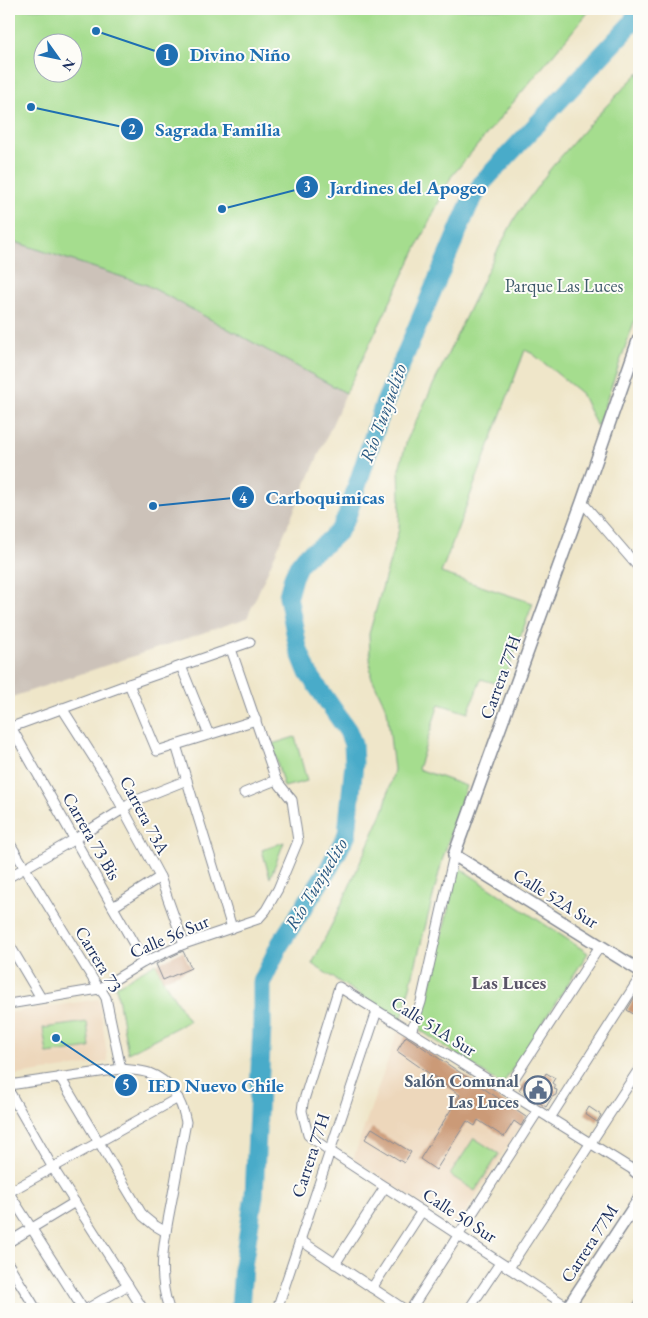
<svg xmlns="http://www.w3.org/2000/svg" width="648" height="1318" font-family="'EB Garamond',serif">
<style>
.built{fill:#edd7bb}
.industrial{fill:#ccc2b9}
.green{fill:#a5dd8e;stroke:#608676;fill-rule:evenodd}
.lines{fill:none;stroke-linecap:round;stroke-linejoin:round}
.river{stroke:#4aabc9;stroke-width:19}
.building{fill:#cb9a77}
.minor-casing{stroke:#858a94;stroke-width:11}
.tertiary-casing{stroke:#858a94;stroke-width:14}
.minor{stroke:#fff;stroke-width:9}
.tertiary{stroke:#fff;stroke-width:11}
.labels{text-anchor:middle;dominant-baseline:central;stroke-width:4;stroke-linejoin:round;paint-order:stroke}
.park-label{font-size:18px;fill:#3e5a6a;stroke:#fdfcf7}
.street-label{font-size:18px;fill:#1b2f5e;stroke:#fdfcf7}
.service-label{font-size:18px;font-weight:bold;fill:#4e5e75;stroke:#fdfcf7;text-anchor:end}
.water-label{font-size:19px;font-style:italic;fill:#2b5a83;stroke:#fdfcf7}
.neighbourhood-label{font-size:19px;font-weight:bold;fill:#595467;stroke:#fdfcf7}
.leader{fill:none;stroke:#1f6fb2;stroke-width:2}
.callout-dot{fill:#1f6fb2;stroke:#fdfcf7;stroke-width:2}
.mark-label{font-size:15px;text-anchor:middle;font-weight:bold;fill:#fff}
.callout-label{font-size:19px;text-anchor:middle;font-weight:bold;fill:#1f6fb2;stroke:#fdfcf7;stroke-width:4;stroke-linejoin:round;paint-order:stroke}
</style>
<rect width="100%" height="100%" fill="#fdfcf7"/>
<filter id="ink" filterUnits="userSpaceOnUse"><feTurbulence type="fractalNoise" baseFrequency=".02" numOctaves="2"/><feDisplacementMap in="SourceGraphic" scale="10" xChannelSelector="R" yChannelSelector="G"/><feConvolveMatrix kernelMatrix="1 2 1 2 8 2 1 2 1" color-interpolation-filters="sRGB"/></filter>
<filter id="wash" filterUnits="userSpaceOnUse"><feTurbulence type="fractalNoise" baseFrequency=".0096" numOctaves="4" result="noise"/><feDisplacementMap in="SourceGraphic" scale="20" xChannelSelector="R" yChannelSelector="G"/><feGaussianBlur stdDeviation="1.12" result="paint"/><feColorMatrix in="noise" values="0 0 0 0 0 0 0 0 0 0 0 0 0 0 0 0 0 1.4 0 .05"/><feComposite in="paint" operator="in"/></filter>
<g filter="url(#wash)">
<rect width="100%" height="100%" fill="#efe6c9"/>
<g class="built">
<polygon points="99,999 108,1062 9,1076 9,1013"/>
<polygon points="398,1031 526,1117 456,1227 353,1159"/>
</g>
<polygon class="industrial" points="9,240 147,285 346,393 247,618 9,698"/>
<g class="green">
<path d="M9 9H591L451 177 346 393 147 285 9 240ZM42 42H72V72H42Z"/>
<polygon points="639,72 639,308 597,427 581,393 533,354 525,350 441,573 533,603 502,685 481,679 468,713 439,704 418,769 466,786 442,861 401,1022 312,964 337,914 384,809 394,770 387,710 371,676 369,634 399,529 400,496 399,469 407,440 492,261 516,216 551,168 590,123"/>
<polygon points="295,737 307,781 284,787 272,744"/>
<polygon points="284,842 270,878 262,850"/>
<polygon points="458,867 588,953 502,1085 420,1030"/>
<polygon points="156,963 163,980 189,1021 128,1053 116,986"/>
<polygon points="87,1022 90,1048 47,1054 43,1028"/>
<polygon points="474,1138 499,1154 475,1191 450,1175"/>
</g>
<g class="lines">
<polyline class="river" points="240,1309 243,1266 254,1196 262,1026 262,982 280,944 329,868 347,834 354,763 353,744 348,731 308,673 298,648 288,596 293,577 298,566 306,556 325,544 339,531 347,516 383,407 469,205 482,183 631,24 639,9"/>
</g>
<g id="blocks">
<g class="building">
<polygon points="183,951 191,968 163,980 156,964"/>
<polygon points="639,990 639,1009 635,1015 627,1010"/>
<polygon points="406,1036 526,1117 521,1126 514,1121 504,1137 478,1120 475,1126 467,1121 436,1170 420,1159 460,1095 397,1051"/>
<polygon points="546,1073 555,1078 552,1083 556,1086 554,1089 557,1090 556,1095 552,1097 546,1107 519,1090 525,1081 531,1085 537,1075 543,1079"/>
<polygon points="589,1107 601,1115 597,1122 585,1114"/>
<polygon points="372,1128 411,1152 404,1163 365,1139"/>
</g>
</g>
</g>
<g filter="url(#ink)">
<use href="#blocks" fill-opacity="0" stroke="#858a94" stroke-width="1"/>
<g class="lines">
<g class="minor-casing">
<g id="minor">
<polyline points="582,502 639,568"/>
<polyline points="181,666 209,735"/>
<polyline points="129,684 157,751 256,720"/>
<polyline points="62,708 106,777 160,877 184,944"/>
<polyline points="11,727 144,962"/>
<polyline points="9,728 129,684 250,642"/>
<polyline points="176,745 232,928"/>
<polyline points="244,793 276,780"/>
<polyline points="9,842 99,989 103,993 106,998 121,1069"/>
<polyline points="9,877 75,839 123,809 132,802 187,780"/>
<polyline points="113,907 160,877"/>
<polyline points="9,944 41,998"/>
<polyline points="9,1004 99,989 144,962 184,944 258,919 266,910 278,889 298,841 292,800 276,780 231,649"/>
<polyline points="411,1032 421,1002 454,855"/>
<polyline points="60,1077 143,1216 154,1225 166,1232"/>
<path d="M9 1085 121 1069C130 1070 141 1070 149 1073 171 1081 182 1101 186 1122 181 1148 177 1173 172 1199 165 1237 156 1271 169 1309"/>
<polyline points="9,1091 53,1168 143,1309"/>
<polyline points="506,1091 600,946"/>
<polyline points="550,1118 639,979"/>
<polyline points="9,1192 178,1098"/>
<polyline points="9,1193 83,1309"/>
<polyline points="300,1240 404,1309"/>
<polyline points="9,1242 75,1202"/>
<polyline points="335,1264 385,1187"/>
<polyline points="9,1265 36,1309"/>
<polyline points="509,1268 639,1069"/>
<polyline points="372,1288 422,1211"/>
<polyline points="568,1307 330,1151 308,1135 302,1111 303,1103 339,987 635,1171"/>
<polyline points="87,1309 128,1285"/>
<polyline points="277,1309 377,1011"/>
<polyline points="411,1309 538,1111"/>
<polyline points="469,1309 500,1263"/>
<polyline points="636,1309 639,1305"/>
</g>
</g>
<g class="tertiary-casing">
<g id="tertiary">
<polyline points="639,338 582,502 454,855 639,970"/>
<polyline points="639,1165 635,1171 639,1174"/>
<polyline points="571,1309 568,1307 639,1199"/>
</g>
</g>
<use href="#minor" class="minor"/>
<use href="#tertiary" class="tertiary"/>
</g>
</g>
<defs>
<g id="civic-ring" transform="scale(1.4375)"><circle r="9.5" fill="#fdfcf7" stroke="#5c6f8a" stroke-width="1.5"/><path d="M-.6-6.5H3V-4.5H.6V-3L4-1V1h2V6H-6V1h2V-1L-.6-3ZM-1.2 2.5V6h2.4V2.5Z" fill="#5c6f8a"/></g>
</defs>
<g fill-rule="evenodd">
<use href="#civic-ring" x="538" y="1090"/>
</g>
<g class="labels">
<g class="park-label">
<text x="564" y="285">Parque Las Luces</text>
</g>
<g class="street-label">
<text transform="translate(500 677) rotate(-70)">Carrera 77H</text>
<text transform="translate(145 815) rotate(62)">Carrera 73A</text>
<text transform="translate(92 836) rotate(60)">Carrera 73 Bis</text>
<text transform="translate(556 898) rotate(32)">Calle 52A Sur</text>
<text transform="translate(169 936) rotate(-23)">Calle 56 Sur</text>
<text transform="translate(99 959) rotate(59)">Carrera 73</text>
<text transform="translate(434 1026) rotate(32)">Calle 51A Sur</text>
<text transform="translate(310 1155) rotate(-72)">Carrera 77H</text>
<text transform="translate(460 1215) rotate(33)">Calle 50 Sur</text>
<text transform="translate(589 1243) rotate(-57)">Carrera 77M</text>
</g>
<g class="service-label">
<text x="519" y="1080">Salón Comunal<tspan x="519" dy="21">Las Luces</tspan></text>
</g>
<g class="water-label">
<text transform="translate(383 413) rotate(-70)">Río Tunjuelito</text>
<text transform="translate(316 884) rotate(-59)">Río Tunjuelito</text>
</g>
<g class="neighbourhood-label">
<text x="509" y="982">Las Luces</text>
</g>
</g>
<path class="leader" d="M96 31L167 55M31 107L132 129M222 209L307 187M153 506L243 497M56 1038L126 1085"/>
<g class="callout-dot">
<circle cx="96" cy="31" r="5"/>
<circle cx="31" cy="107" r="5"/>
<circle cx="222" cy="209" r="5"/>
<circle cx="153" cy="506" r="5"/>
<circle cx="56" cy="1038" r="5"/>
<circle cx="167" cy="55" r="12"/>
<circle cx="132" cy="129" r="12"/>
<circle cx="307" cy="187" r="12"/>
<circle cx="243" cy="497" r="12"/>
<circle cx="126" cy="1085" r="12"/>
</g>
<g class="mark-label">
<text x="167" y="60">1</text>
<text x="132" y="134">2</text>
<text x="307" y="192">3</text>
<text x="243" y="503">4</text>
<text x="126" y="1090">5</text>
</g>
<g class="callout-label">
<text x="240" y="61">Divino Niño</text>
<text x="218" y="136">Sagrada Familia</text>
<text x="408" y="194">Jardines del Apogeo</text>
<text x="325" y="504">Carboquimicas</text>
<text x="216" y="1092">IED Nuevo Chile</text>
</g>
<rect width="648" height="1318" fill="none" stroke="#fdfcf7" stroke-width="30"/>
<g transform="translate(58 58) rotate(123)"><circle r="24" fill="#fdfcf7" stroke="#a3aaba"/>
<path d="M0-4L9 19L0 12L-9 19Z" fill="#1f6fb2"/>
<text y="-8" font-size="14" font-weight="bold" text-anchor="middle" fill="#1b2f5e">N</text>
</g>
</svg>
